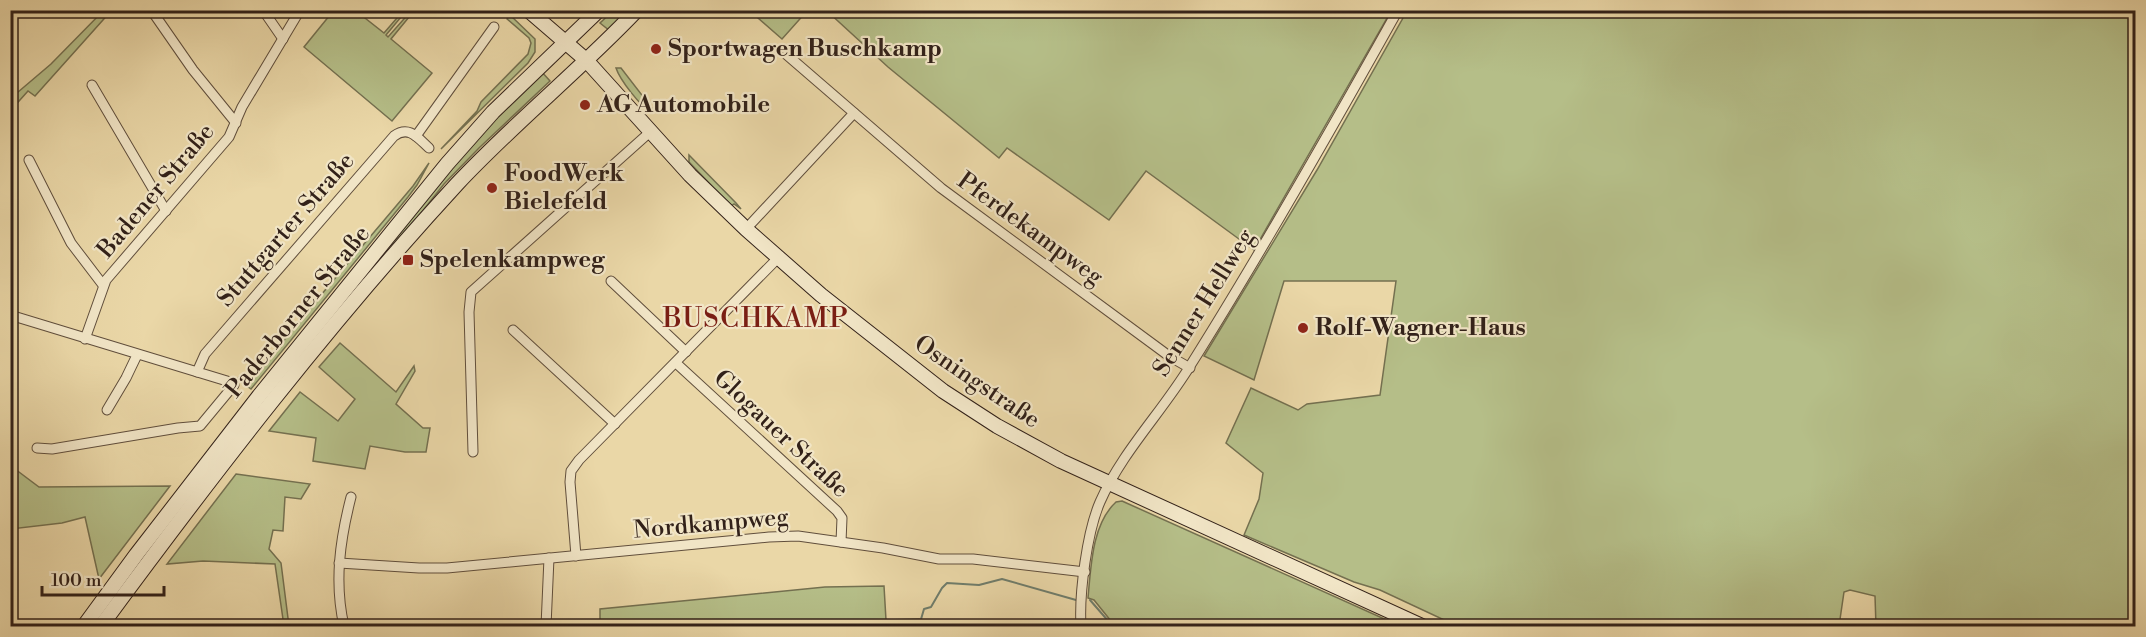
<svg xmlns="http://www.w3.org/2000/svg" width="2146" height="637" font-family="'Libre Bodoni',serif">
<style>
.green{fill:#b5be88;stroke:#747050;stroke-width:1.5}
.lines{fill:none;stroke-linecap:round;stroke-linejoin:round}
.stream{stroke:#6f7d6c;stroke-width:2}
.minor-casing{stroke:#604e3c;stroke-width:11}
.secondary-casing{stroke:#322119;stroke-width:16}
.minor{stroke:#f1e5c6;stroke-width:9}
.secondary{stroke:#f1e5c6;stroke-width:14}
.poi-dot{fill:#8f2418;stroke:#f1e5c6;stroke-width:2}
.labels{text-anchor:middle;dominant-baseline:central;stroke-width:4.5;stroke-linejoin:round;paint-order:stroke}
.poi-label{font-size:24px;font-weight:bold;fill:#322119;stroke:#f1e5c6;text-anchor:start}
.street-label{font-size:24px;fill:#322119;stroke:#f1e5c6}
.quarter-label{font-size:27px;letter-spacing:1.5px;fill:#7a1f14;stroke:#f1e5c6}
</style>
<rect width="100%" height="100%" fill="#ead7a7"/>
<filter id="stains"><feTurbulence type="fractalNoise" baseFrequency=".00333" numOctaves="4"/><feColorMatrix values="0 0 0 0 .2 0 0 0 0 .09 0 0 0 0 .02 0 0 0 .5 -.17"/></filter>
<radialGradient id="worn" r=".72"><stop offset=".6" stop-color="#630" stop-opacity="0"/><stop offset="1" stop-color="#630" stop-opacity=".3"/></radialGradient>
<g class="green">
<polygon points="104,10 111,11 35,96 28,91 11,110 11,98 51,64"/>
<polygon points="334,10 356,11 384,33 403,11 406,11 386,35 388,37 411,11 414,11 391,39 432,73 392,121 304,47"/>
<polygon points="613,11 630,11 610,31 600,23"/>
<polygon points="750,11 807,11 782,39"/>
<polygon points="827,11 1391,11 1254,250 1146,171 1109,220 1007,148 999,158 888,67"/>
<polygon points="1407,11 2135,11 2135,626 1876,626 1875,596 1850,590 1844,592 1839,626 1457,626 1380,590 1354,582 1244,535 1259,499 1263,473 1226,443 1251,388 1298,410 1307,404 1380,395 1396,281 1284,281 1254,380 1204,356 1317,170"/>
<polygon points="510,15 535,39 535,52 528,63 441,149 477,111 481,102 528,54 531,43 529,38 507,19"/>
<path d="M616 68H621L655 112 652 113C640 106 620 80 616 68Z"/>
<polygon points="541,71 550,81 479,148 444,184 94,626 90,626 234,435 447,173 499,112"/>
<polygon points="689,155 736,203 741,209 734,204 731,206 689,162"/>
<polygon points="429,163 417,185 408,197 251,389 237,379 240,376 252,379 326,289 413,186"/>
<polygon points="340,343 396,392 414,366 415,371 396,404 423,428 430,428 426,452 405,452 370,446 365,469 313,461 316,438 269,431 300,392 338,421 355,399 319,367"/>
<polygon points="11,466 39,487 170,486 99,579 85,517 62,523 11,529"/>
<polygon points="236,474 310,484 301,499 285,497 283,531 273,530 269,549 281,563 289,626 284,626 275,564 203,561 167,564"/>
<path d="M1122 501 1400 626H1127L1111 621 1094 600 1088 598C1091 566 1092 524 1116 502Z"/>
<polygon points="884,586 886,620 919,619 917,626 600,626 600,609 825,587"/>
</g>
<g class="lines">
<g class="stream">
<polyline points="1090,600 1110,623 1120,626"/>
<polyline points="919,626 924,609 931,607 942,588 947,583 979,585 1002,579 1076,600"/>
</g>
<g class="minor-casing">
<g id="minor">
<polyline points="263,10 283,39"/>
<polyline points="152,11 193,70 236,123"/>
<polyline points="787,55 941,188 1169,356 1190,368"/>
<polyline points="92,85 166,211"/>
<polyline points="416,136 494,27"/>
<polyline points="29,160 71,243 103,285"/>
<polyline points="746,229 854,113"/>
<polyline points="611,281 686,352"/>
<polyline points="10,315 227,381 234,385 200,426 178,428 52,449 37,448"/>
<polyline points="513,330 615,424"/>
<polyline points="85,339 106,280 229,137 242,107 300,10"/>
<polyline points="676,363 837,511 842,518 841,542"/>
<path d="M197 372 205 354 394 136C409 125 418 138 429 148"/>
<polyline points="107,410 126,378 137,355"/>
<polyline points="473,452 469,312 471,292 650,132"/>
<polyline points="576,556 570,482 571,471 579,460 778,258"/>
<polyline points="339,563 419,568 447,568 769,537 798,536 883,548 939,559 973,559 1085,572"/>
<path d="M344 626C334 582 340 540 351 497"/>
<polyline points="546,626 549,558"/>
<path d="M1081 626C1079 593 1087 532 1100 502 1122 452 1162 412 1190 366 1263 250 1331 130 1398 10"/>
</g>
</g>
<g class="secondary-casing">
<g id="secondary">
<polyline points="528,10 586,60 690,175 746,229 821,295 943,391 997,426 1061,461 1422,626"/>
<polyline points="84,626 136,555 259,396 447,164 493,112 599,10"/>
<path d="M101 626C213 474 329 323 457 184 514 123 579 71 637 10"/>
</g>
</g>
<use href="#minor" class="minor"/>
<use href="#secondary" class="secondary"/>
</g>
<g class="poi-dot">
<circle cx="656" cy="49" r="6"/>
<circle cx="585" cy="105" r="6"/>
<circle cx="492" cy="188" r="6"/>
<rect x="402" y="254" width="12" height="12" rx="3"/>
<circle cx="1303" cy="328" r="6"/>
</g>
<g class="labels">
<g class="poi-label">
<text x="668" y="49">Sportwagen Buschkamp</text>
<text x="597" y="105">AG Automobile</text>
<text x="504" y="174">FoodWerk<tspan x="504" dy="28">Bielefeld</tspan></text>
<text x="420" y="260">Spelenkampweg</text>
<text x="1315" y="328">Rolf-Wagner-Haus</text>
</g>
<g class="street-label">
<text transform="translate(156 191) rotate(-50)">Badener Straße</text>
<text transform="translate(1030 229) rotate(36)">Pferdekampweg</text>
<text transform="translate(286 230) rotate(-49)">Stuttgarter Straße</text>
<text transform="translate(1204 303) rotate(-58)">Senner Hellweg</text>
<text transform="translate(298 312) rotate(-51)">Paderborner Straße</text>
<text transform="translate(977 382) rotate(34)">Osningstraße</text>
<text transform="translate(781 434) rotate(43)">Glogauer Straße</text>
<text transform="translate(711 524) rotate(-5)">Nordkampweg</text>
</g>
<g class="quarter-label">
<text x="756" y="319">BUSCHKAMP</text>
</g>
</g>
<rect width="2146" height="637" fill="none" stroke="#ead7a7" stroke-width="36"/>
<rect x="12" y="12" width="2122" height="613" fill="none" stroke="#322119" stroke-width="3"/>
<rect x="18" y="18" width="2110" height="601" fill="none" stroke="#322119" stroke-width="1.5"/>
<path d="M42 586v9h122v-9" fill="none" stroke="#322119" stroke-width="3"/>
<text x="51" y="586" font-size="18" fill="#322119" stroke="#f1e5c6" stroke-width="4.5" paint-order="stroke">100 m</text>
<rect width="100%" height="100%" filter="url(#stains)"/>
<rect width="100%" height="100%" fill="url(#worn)"/>
</svg>
